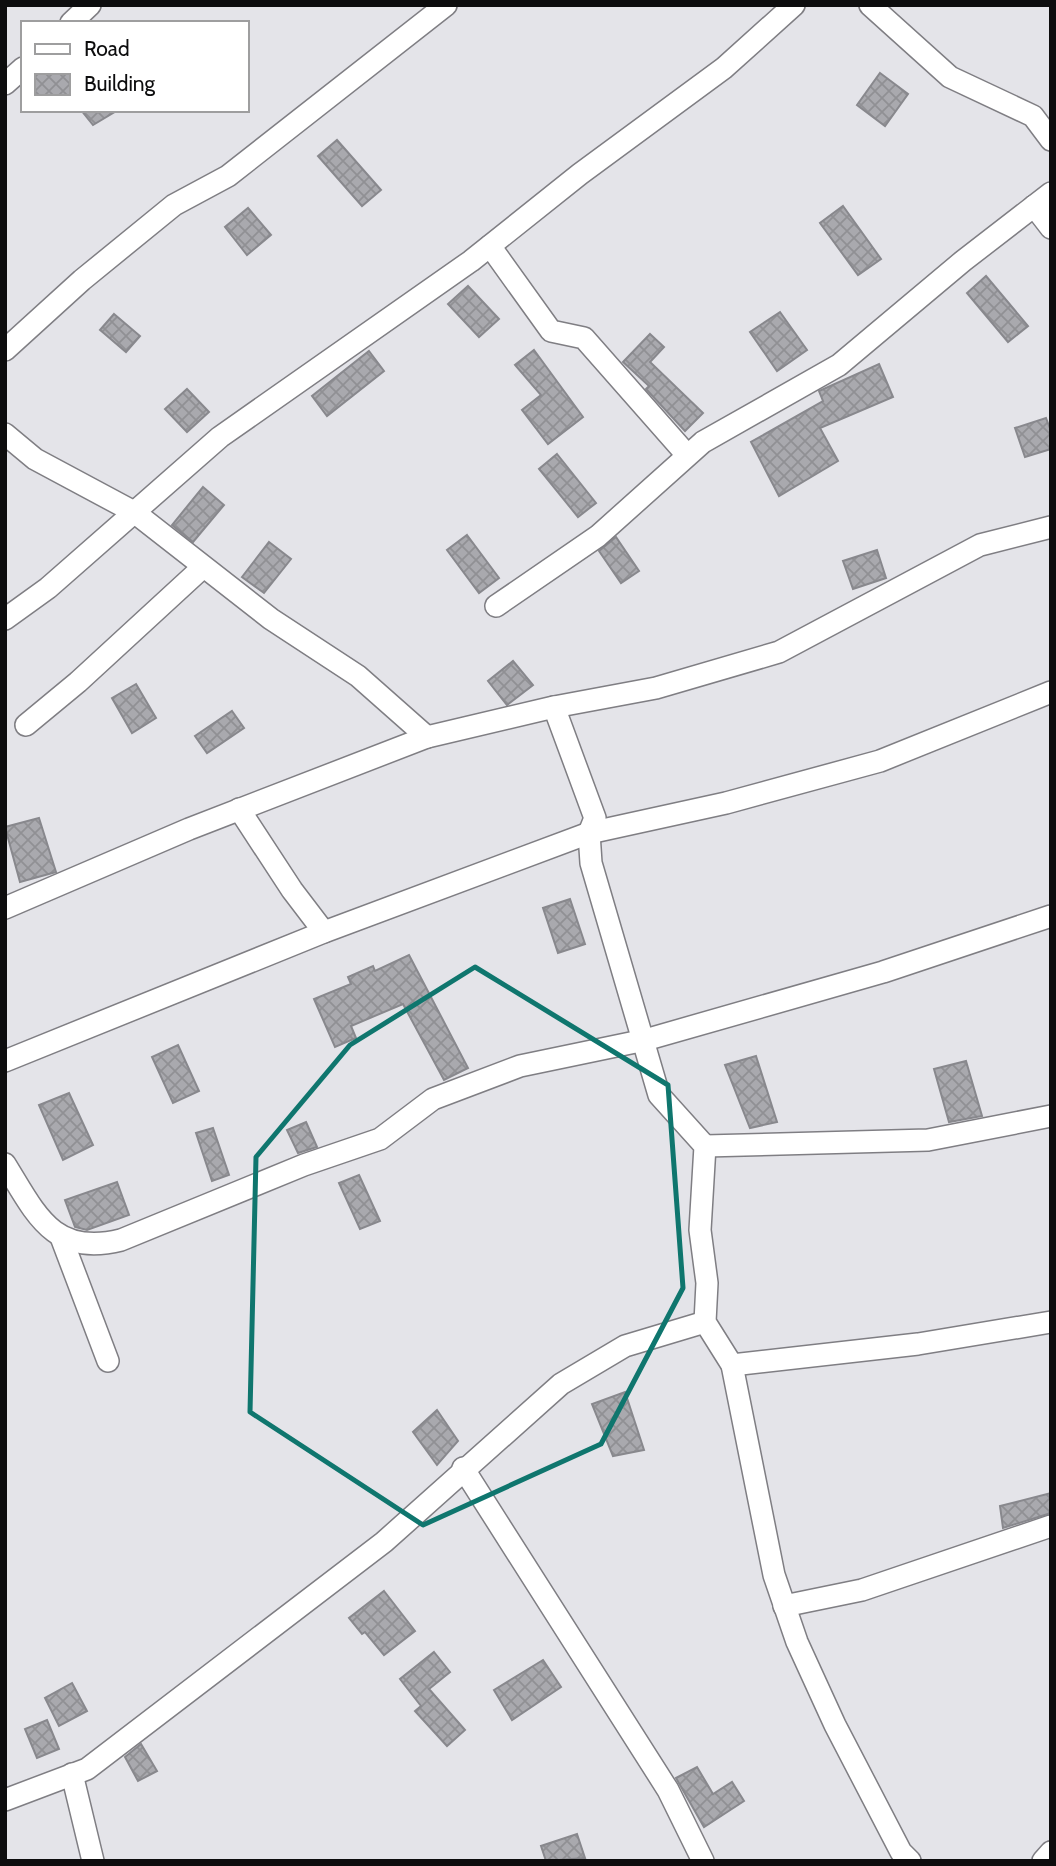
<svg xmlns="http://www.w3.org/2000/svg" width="1056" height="1866" font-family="Cabin,sans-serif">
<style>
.building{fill:url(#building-cross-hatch);stroke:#88888d;stroke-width:2}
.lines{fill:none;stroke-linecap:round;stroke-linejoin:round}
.minor-casing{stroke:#7f7e83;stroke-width:24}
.minor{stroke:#fff;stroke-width:21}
.marked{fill:none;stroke:#0f766e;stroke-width:5;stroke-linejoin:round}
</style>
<defs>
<pattern id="building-cross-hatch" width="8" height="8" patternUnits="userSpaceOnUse" patternTransform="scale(1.75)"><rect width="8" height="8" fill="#a9a9ae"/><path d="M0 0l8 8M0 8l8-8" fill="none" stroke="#909094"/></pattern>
</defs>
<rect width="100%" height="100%" fill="#e4e4e9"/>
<g class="building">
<polygon points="880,73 908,94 885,126 857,105"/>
<polygon points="81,110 118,110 93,125"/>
<polygon points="337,140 381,190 362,206 318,156"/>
<polygon points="843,206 881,259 858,275 820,223"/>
<polygon points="248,208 271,235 247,255 225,227"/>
<polygon points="986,276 1028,326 1008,342 967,293"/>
<polygon points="468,286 499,319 479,337 448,304"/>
<polygon points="780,312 807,350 777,371 750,332"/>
<polygon points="114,314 140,336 126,352 100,330"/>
<polygon points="650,334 664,347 650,362 703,413 685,431 646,389 649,386 623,362"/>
<polygon points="534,350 583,417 548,444 522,410 541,395 515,365"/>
<polygon points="369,351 384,371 327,416 312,396"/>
<polygon points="879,364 893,397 820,428 838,461 779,496 751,442 823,401 819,391"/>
<polygon points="187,389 209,412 187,432 165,409"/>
<polygon points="1046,418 1051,431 1051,449 1025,457 1015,428"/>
<polygon points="557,454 596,503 578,517 539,469"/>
<polygon points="203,487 224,505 193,542 172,525"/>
<polygon points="467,535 499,578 479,593 447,550"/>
<polygon points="616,537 639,571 621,583 599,551"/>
<polygon points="269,542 291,559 264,593 242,577"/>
<polygon points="877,550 886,578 853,589 843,561"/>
<polygon points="513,661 533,685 507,705 488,681"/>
<polygon points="136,684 156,718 132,733 112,698"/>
<polygon points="232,711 244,728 207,753 195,736"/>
<polygon points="39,818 56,872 20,882 5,827"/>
<polygon points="570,899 585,944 558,953 543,908"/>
<polygon points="409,955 468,1068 444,1080 403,1004 351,1026 356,1038 335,1047 314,999 351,984 348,977 373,966 375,971"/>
<polygon points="178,1045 199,1091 173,1103 152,1057"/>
<polygon points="756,1056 777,1122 750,1128 725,1065"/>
<polygon points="966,1061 982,1116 949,1122 934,1069"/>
<polygon points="69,1093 93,1145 63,1160 39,1105"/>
<polygon points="306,1122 317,1147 298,1153 287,1130"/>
<polygon points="213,1128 229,1175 212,1181 196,1133"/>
<polygon points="359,1175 380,1221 360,1229 339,1183"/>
<polygon points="117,1182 129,1215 87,1230 75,1227 65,1200"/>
<polygon points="625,1392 644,1450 613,1456 592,1404"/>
<polygon points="437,1410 458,1441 437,1465 413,1432"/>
<polygon points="1051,1493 1051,1513 1003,1528 1000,1506"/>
<polygon points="384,1591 415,1631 384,1655 365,1632 362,1634 349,1618"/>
<polygon points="434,1652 450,1672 429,1689 465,1730 447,1746 415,1711 421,1706 400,1679"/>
<polygon points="543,1660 561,1687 512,1720 494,1690"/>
<polygon points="72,1683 87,1711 59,1726 45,1698"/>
<polygon points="47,1720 59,1749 37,1758 25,1729"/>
<polygon points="141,1744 157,1771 138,1781 125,1757"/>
<polygon points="697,1767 713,1794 732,1782 744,1801 704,1827 676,1778"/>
<polygon points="577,1834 585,1858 546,1861 541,1846"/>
</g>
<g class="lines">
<g class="minor-casing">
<g id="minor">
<polyline points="870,5 950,77 1033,116 1051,140"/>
<polyline points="71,23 90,5"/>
<polyline points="5,84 23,68"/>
<polyline points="1034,206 1051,228"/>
<polyline points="490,246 551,331 584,338 687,455"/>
<polyline points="5,350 82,280 174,205 228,176 446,5"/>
<polyline points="5,434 35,459 134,512 271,619 358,676 427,737"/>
<polyline points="496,606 598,536 703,442 839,365 963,261 1051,193"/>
<polyline points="5,619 48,588 220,437 471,261 580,174 724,68 794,5"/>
<polyline points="554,707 595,818 589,833 591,863 659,1095 705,1146 700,1230 707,1283 705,1322 732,1365 774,1575 797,1642 835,1725 901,1852 910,1861"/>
<polyline points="26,725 78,682 202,568"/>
<polyline points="239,809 292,890 324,932"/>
<polyline points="5,908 189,829 427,737 554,707 656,688 779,652 980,545 1051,527"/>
<polyline points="5,1061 324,932 589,833 726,803 880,761 1051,692"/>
<polyline points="705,1146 928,1140 1051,1116"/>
<path d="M5 1164C36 1214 53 1257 121 1240L304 1165 380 1139 433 1099 520 1066 645 1040 883 972 1051 916"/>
<polyline points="61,1237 108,1361"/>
<polyline points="732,1365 918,1344 1051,1322"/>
<polyline points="463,1468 668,1790 703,1861"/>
<polyline points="784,1606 862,1590 1051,1526"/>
<polyline points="72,1774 93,1861"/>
<polyline points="5,1800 87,1769 384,1542 561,1384 625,1346 705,1322"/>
<polyline points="1043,1861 1051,1852"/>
</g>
</g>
<use href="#minor" class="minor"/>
</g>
<path class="marked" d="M475 967 668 1085 683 1288 601 1444 423 1525 250 1412 256 1157 350 1045Z"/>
<rect width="1056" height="1866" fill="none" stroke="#0d0d0e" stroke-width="14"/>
<rect x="21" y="21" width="228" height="91" fill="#ffffff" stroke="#9e9e9f" stroke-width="2"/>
<rect x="35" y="44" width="35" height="10" fill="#ffffff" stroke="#9e9e9f" stroke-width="2"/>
<text x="84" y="56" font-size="21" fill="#0d0d0e">Road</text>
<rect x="35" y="74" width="35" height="21" fill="url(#building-cross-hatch)" stroke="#9e9e9f" stroke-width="2"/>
<text x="84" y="91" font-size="21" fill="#0d0d0e">Building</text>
</svg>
